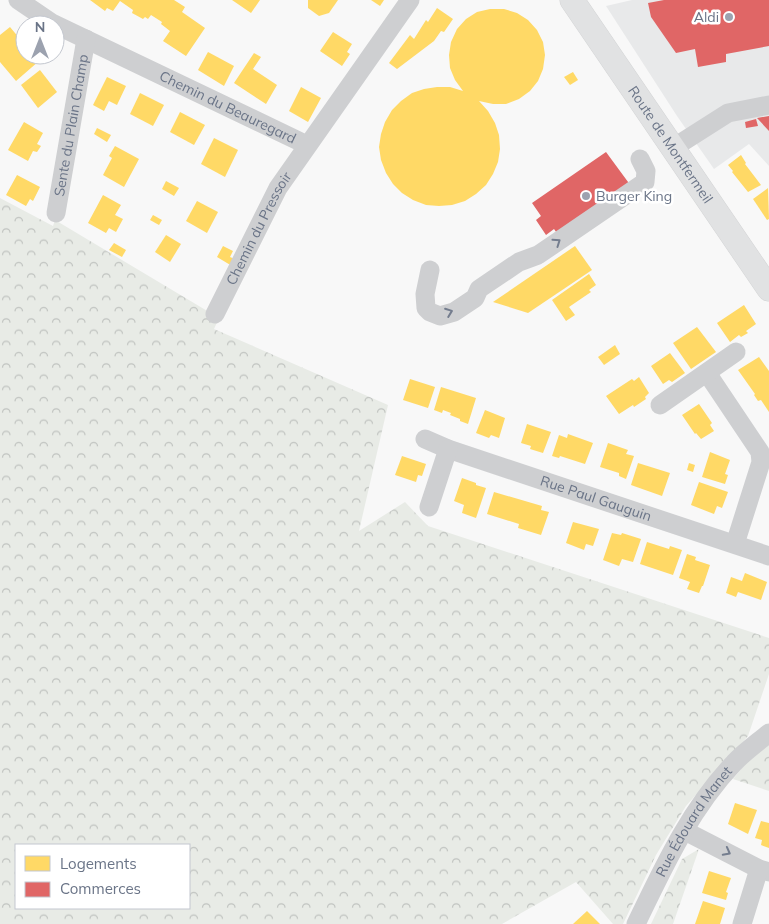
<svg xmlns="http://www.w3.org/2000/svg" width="769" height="924" font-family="Mulish,sans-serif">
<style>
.built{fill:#e8e9ea}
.park{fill:url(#park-crowns);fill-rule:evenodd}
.homes{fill:#ffd966}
.shops{fill:#e06666}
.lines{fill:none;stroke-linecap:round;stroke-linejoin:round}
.major-casing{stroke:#d4d5d6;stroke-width:25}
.minor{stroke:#cecfd1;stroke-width:19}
.major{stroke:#e1e2e3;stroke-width:24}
.oneway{stroke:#747d8e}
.poi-dot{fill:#9ca2af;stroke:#fff;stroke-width:2}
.labels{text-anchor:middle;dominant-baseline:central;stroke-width:5;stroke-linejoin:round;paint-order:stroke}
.poi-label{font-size:14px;fill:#6a7487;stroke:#fff;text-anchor:end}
.street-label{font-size:14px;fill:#6a7487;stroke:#fff}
</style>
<defs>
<pattern id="park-crowns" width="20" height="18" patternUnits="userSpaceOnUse" patternTransform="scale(1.25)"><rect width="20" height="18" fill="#e8ebe6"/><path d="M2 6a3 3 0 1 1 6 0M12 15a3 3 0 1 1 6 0" fill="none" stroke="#c0c3c0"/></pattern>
</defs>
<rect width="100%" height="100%" fill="#f8f8f8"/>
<polygon class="built" points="632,0 769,0 769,166 749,144 714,169 677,116 606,6"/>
<g class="park">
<path d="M0 198 53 226 55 220 219 318 214 329 388 405 359 531 405 502 428 526 769 638V674L748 736 686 806 656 855 623 924H613L576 882 502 924H0ZM16 845H189V908H16Z"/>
<polygon points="769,744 769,791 733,779 747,762"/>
<polygon points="699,849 673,924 651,924 682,859"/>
</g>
<g class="homes">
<polygon points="90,0 174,0 185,7 182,12 205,28 186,56 163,41 170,31 161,24 162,22 151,15 148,19 145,17 143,19 132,13 133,10 120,1 113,11 107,8 105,11"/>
<polygon points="232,0 260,0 251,13"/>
<polygon points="308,0 338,0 329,13 319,16 308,8"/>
<polygon points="371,0 384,0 380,6"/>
<polygon points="437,8 453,19 444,32 441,31 434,41 397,69 389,63 410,35 414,39 426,20 428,22"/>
<polygon points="490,9 504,9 517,13 528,20 537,30 543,42 545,55 543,69 538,81 530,91 519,99 506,104 493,104 479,101 488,111 495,123 499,135 500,149 498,162 493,174 486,185 476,194 465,201 452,205 439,206 426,205 413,200 402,193 393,184 386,173 381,160 379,147 381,134 385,122 392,110 401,101 412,93 424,89 437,87 450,87 463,91 455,80 450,68 449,55 451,42 457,29 466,19 477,12"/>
<polygon points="10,27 25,45 25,55 34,55 39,61 16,81 0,62 0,35"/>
<polygon points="333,32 352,44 347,52 350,54 342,66 320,51"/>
<polygon points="208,52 234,66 224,86 198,70"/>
<polygon points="254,53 261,57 253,69 277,85 266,104 234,83"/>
<polygon points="40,70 57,92 38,108 21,85"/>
<polygon points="573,72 578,80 570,85 564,77"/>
<polygon points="107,77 126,86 117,105 109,101 104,111 93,105"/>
<polygon points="301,87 321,98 308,122 289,111"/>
<polygon points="140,93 164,105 153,126 130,114"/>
<polygon points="180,112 205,125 194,145 170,132"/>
<polygon points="24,122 43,133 37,144 41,146 37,152 33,151 28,161 8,150"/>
<polygon points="97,128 111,135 107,142 94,134"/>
<polygon points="214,138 238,150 225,177 201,164"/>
<polygon points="115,146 139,159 124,187 103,175 112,158 109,156"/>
<polygon points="741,155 746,163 745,164 761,185 748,192 732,172 733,171 728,165"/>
<polygon points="17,175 40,187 33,201 30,199 26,206 6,195"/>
<polygon points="166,181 179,188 174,196 162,189"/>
<polygon points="768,188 769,219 767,220 753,199"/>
<polygon points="103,195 121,205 115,215 123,219 116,232 109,228 106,233 88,223"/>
<polygon points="197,201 218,212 207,233 186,221"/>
<polygon points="153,215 162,220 159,225 150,220"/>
<polygon points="166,235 181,244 170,262 155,252"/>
<polygon points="114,243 126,250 122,257 109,250"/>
<polygon points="223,246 233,251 230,257 235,259 232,266 217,257"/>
<polygon points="575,246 592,270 528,313 493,302"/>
<polygon points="589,274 596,285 589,290 591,292 569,307 575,315 566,321 552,300"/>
<polygon points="744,305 756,324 746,331 748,333 741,337 739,335 730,342 717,323"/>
<polygon points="697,327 716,352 691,369 673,343"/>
<polygon points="615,345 620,354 604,365 598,357"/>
<polygon points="670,353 685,373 672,382 669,380 663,384 651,366"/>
<polygon points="759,357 769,371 769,412 761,400 758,401 754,395 755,394 738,370"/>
<polygon points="639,377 649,393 645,397 646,399 634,407 633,405 619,414 606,396 632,379 634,381"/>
<polygon points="410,379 435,387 428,408 403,400"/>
<polygon points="441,387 476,398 468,424 460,421 460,419 450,415 451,413 443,410 442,413 434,410"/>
<polygon points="699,404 712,423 710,425 714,431 701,439 696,433 695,434 682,415"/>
<polygon points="485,410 505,418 499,438 491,435 489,438 476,433"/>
<polygon points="527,424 551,432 543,453 530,449 531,446 521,443"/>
<polygon points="568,434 593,443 585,464 560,456 559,458 552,456 559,435 567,438"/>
<polygon points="608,443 628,450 626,454 634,456 626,479 619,476 619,473 600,467"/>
<polygon points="710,452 730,460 725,474 728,475 725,484 702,477"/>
<polygon points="402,456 426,464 422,476 418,475 416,482 395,475"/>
<polygon points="638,463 670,473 662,496 631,485"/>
<polygon points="689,463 695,465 693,472 687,470"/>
<polygon points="462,478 476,483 476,485 486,488 476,518 462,513 464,505 454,501"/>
<polygon points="699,482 728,492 722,508 717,506 714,514 691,505"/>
<polygon points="494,492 542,506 541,510 549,512 541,535 518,528 519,524 487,514"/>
<polygon points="573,522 599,529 593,546 586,544 584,550 566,543"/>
<polygon points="612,533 621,535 622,533 641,539 633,562 622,559 619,566 603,560"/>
<polygon points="647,542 669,549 670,546 682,550 673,575 640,564"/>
<polygon points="687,554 696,557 695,560 710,565 703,586 702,586 699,593 687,589 690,582 679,578"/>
<polygon points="745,573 767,582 761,600 738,592 736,597 726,593 731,577 742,581"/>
<polygon points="735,803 757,810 748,834 728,824"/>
<polygon points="761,821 769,823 769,848 761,845 762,840 755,838"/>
<polygon points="709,871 731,878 726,892 728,893 726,900 702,893"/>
<polygon points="703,901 725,908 720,924 695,924"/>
<polygon points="587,911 600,924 573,924"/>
</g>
<g class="shops">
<polygon points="664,0 769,0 769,46 726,54 726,62 698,67 695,49 676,53 651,17 648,3"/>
<polygon points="769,116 769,131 757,118"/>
<polygon points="756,119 758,126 746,128 745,122"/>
<polygon points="606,152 631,186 559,236 554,229 546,235 536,220 541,216 532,203"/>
</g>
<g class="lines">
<g class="major-casing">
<g id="major">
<path id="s6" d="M572 0 769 289"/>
</g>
</g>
<g class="minor">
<path id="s1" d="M18 0 52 23 307 145"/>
<polyline points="673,148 728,113 769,105"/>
<path id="s2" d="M56 213 86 39"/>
<polyline points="430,270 425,294 426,308 430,312 440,316 454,312 475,298 479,289 519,262 538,255 645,182 646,171 640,159"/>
<path id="s3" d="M215 314 278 188 410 0"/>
<polyline points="707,373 760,452 761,462 735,544"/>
<polyline points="660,405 736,352"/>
<path id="s4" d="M425 439 448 449 769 556"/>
<polyline points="429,507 448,449"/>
<polyline points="685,831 759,869 769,872"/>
<path id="s5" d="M636 924C663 868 690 809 734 763 744 752 757 743 769 733"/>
<polyline points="742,924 759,869"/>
</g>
<use href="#major" class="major"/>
</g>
<defs><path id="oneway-chevron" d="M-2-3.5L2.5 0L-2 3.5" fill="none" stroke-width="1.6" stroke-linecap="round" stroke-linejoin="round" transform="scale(1.25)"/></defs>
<g class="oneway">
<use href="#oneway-chevron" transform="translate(557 242) rotate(-35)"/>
<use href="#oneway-chevron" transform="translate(449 312) rotate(-21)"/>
<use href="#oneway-chevron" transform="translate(727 852) rotate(28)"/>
</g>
<g class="poi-dot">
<circle cx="729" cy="17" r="5"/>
<circle cx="586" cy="196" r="5"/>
</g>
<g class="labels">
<g class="poi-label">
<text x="719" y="17">Aldi</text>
<text x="596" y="196" text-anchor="start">Burger King</text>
</g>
<g class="street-label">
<text stroke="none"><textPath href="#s1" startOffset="236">Chemin du Beauregard</textPath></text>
<text stroke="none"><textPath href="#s2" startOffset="89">Sente du Plain Champ</textPath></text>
<text stroke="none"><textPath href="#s6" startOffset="175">Route de Montfermeil</textPath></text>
<text stroke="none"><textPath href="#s3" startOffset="96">Chemin du Pressoir</textPath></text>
<text stroke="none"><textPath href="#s4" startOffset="181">Rue Paul Gauguin</textPath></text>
<text stroke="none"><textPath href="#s5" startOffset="118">Rue Édouard Manet</textPath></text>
</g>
</g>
<rect x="15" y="844" width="175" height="65" fill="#ffffff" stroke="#c3c7cf"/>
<rect x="25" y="856" width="25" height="15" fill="#ffd966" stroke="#c3c7cf"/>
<text x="60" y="869" font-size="15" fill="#6a7487">Logements</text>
<rect x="25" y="882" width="25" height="15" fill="#e06666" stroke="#c3c7cf"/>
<text x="60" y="894" font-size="15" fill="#6a7487">Commerces</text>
<g transform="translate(40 40)"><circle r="24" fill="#ffffff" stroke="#c3c7cf"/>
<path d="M0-4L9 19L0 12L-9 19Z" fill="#9ca2af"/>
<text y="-8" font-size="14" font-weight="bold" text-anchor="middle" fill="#6a7487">N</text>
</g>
</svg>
